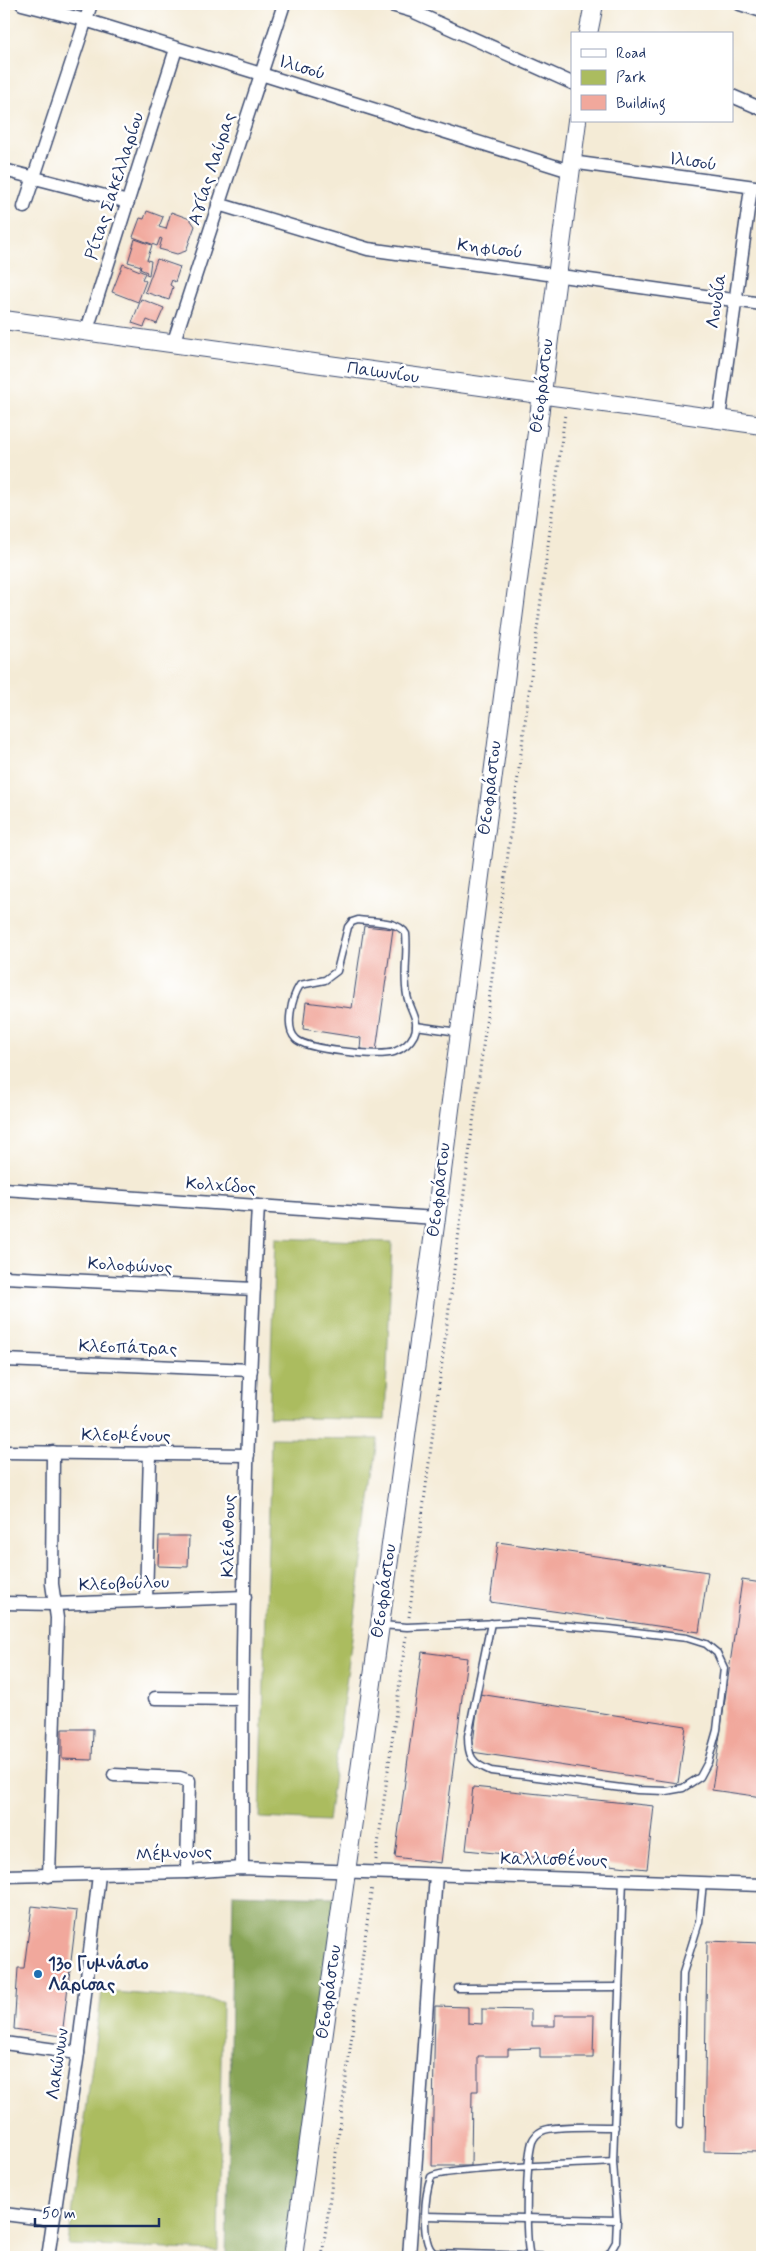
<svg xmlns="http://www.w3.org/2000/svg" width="766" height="2261" font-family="Mynerve,sans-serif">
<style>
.green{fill:#abbc5f;stroke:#63765e}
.forest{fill:#88a456;stroke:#526a5a}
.building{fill:#f1a89c}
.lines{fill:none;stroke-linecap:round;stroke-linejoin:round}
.lane-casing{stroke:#3c4b70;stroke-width:9}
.street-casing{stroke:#3c4b70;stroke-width:15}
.secondary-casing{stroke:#3c4b70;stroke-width:20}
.path{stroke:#3c4b70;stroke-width:3;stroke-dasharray:1 4;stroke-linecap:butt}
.lane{stroke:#fff;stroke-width:6}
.street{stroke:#fff;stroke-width:12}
.secondary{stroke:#fff;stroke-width:18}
.poi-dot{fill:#1f6fb2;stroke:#fff;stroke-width:2}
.labels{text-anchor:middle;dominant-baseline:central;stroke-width:5;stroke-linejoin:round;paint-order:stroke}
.street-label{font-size:18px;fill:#1b2f5e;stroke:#fff}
.poi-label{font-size:18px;font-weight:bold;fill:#1b2f5e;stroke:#fff;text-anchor:start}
</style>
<rect width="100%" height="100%" fill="#fff"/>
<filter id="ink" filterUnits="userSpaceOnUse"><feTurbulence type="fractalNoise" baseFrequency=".02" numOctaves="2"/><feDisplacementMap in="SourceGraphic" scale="10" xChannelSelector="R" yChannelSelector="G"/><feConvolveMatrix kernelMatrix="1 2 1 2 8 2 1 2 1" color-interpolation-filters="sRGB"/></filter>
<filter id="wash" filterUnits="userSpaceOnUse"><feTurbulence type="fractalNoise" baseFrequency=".0096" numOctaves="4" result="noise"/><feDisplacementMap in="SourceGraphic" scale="20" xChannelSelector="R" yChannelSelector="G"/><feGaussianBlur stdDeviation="1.12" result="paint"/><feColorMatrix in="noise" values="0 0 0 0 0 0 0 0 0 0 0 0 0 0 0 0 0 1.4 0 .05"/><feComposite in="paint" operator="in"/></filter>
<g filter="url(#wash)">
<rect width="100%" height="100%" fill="#f4ebd6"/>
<g class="green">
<polygon points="275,1238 392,1242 385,1420 269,1417"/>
<polygon points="271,1438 378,1439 328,1821 260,1818"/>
<polygon points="102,1991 222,2001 218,2251 68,2245"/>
</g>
<polygon class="forest" points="233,1894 337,1897 287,2257 226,2257"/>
<g id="blocks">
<g class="building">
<polygon points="147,211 163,217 159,227 166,229 171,212 190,219 195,226 186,251 177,254 159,249 162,239 160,238 157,246 133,237 140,218 144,219"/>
<polygon points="135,239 152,245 147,260 151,261 149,275 146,274 147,272 140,269 141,266 128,262"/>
<polygon points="157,259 180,267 175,282 172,280 170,285 173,287 169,300 145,292"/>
<polygon points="123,264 145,273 142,279 146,281 138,302 112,292"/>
<polygon points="141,299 164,308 157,324 147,320 144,327 132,323"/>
<polygon points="364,926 393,929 376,1051 360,1049 361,1038 303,1029 306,1002 352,1008"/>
<polygon points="159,1536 189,1536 188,1567 158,1566"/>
<polygon points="498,1542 708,1572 699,1632 490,1602"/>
<polygon points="742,1580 762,1583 762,1797 712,1790"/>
<polygon points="422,1652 467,1658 441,1863 395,1857"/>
<polygon points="479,1694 686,1726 678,1783 472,1752"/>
<polygon points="62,1729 93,1729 92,1760 62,1759"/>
<polygon points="473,1787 654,1806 647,1869 466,1850"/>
<polygon points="32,1906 77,1911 62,2036 14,2029 18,1968 24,1968"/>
<polygon points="707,1941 762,1943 762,2152 704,2151"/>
<polygon points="435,2006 468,2007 468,2023 482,2024 482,2009 531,2010 531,2026 555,2026 555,2015 594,2015 593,2058 540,2058 540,2048 508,2049 508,2056 478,2056 478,2091 472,2091 471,2166 432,2166"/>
</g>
</g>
</g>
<g filter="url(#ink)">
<use href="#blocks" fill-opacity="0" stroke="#3c4b70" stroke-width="1"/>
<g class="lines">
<g class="lane-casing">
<g id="lane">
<path d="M358 920C372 922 398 920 406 934 408 954 403 975 407 995 409 1009 421 1020 414 1035 410 1043 402 1049 394 1052 379 1057 307 1050 296 1039 284 1028 292 997 300 985L325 980 337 971 348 927 352 922Z"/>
<polyline points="416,1026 458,1032"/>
<path d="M381 1625 407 1627 520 1622 610 1629 687 1638 706 1644 717 1653 724 1668 717 1730 708 1762 700 1777 683 1788 666 1791 637 1790 491 1771C471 1763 468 1756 468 1736L491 1623"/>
<polyline points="458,1988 619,1987"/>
<polyline points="680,2125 683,1973 699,1922 703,1883"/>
<polyline points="425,2216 617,2220"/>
<path d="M530 2257C525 2236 526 2163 532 2142 534 2137 538 2133 542 2131 553 2125 600 2127 615 2127"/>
<path d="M560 2257 434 2253C420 2243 425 2192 431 2177 441 2168 589 2164 613 2162"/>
<polyline points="601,2257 609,2254 616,2242 617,2220 613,2162 623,1879"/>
</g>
</g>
<g class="street-casing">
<g id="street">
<polyline points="22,4 85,20 261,74 570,171"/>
<polyline points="388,4 412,11 572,83"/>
<polyline points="740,4 762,11"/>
<polyline points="732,96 762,109"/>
<polyline points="571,162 762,188"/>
<polyline points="4,170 128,202"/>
<polyline points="218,204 368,249 762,304"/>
<polyline points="24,207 91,4"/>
<polyline points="86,333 176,49"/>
<polyline points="173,344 284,4"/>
<polyline points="719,419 751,188"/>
<polyline points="4,1189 436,1218"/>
<polyline points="4,1277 254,1289"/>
<polyline points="4,1360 251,1370"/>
<polyline points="4,1452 248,1455"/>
<polyline points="146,1600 150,1453"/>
<polyline points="4,1603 54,1604 245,1597"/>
<polyline points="155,1698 241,1699"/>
<polyline points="114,1775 180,1778 189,1781 187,1872"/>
<path d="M242 1868C241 1647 246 1426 258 1206"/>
<polyline points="4,1876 187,1872 242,1868 762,1885"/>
<polyline points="49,1876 57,1618 52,1584 53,1452"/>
<polyline points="4,2043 78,2053"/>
<polyline points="4,2214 52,2220"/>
<polyline points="48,2257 78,2053 99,1875"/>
<polyline points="409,2257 436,1875"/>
</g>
</g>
<g class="secondary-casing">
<g id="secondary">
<polyline points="588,34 594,4"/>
<polyline points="4,320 762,425"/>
<polyline points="293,2257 436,1218 577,121"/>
</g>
</g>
<g class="path">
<polyline points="409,1617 565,414"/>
<polyline points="376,1860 406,1636"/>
<polyline points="322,2257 372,1886"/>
</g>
<use href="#lane" class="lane"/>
<use href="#street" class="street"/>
<use href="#secondary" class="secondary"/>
</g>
</g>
<circle class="poi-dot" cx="38" cy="1974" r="5"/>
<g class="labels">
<g class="street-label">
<text transform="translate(302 68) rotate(17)">Ιλισού</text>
<text transform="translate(693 162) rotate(8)">Ιλισού</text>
<text transform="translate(212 169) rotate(-72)">Αγίας Λαύρας</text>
<text transform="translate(115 186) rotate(-72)">Ρίτας Σακελλαρίου</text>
<text transform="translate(490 249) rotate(7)">Κηφισού</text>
<text transform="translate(717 301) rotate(-82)">Λουδία</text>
<text transform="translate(383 373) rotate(8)">Παιωνίου</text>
<text transform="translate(542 386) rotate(-83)">Θεοφράστου</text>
<text transform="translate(490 788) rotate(-83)">Θεοφράστου</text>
<text transform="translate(221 1186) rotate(4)">Κολχίδος</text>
<text transform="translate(439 1190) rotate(-83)">Θεοφράστου</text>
<text transform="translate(130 1266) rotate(3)">Κολοφώνος</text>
<text transform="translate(128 1348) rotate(2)">Κλεοπάτρας</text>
<text transform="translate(126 1436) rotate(1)">Κλεομένους</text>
<text transform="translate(229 1536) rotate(-89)">Κλεάνθους</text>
<text transform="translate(124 1584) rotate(-2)">Κλεοβούλου</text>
<text transform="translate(384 1591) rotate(-82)">Θεοφράστου</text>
<text transform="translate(174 1854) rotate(-3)">Μέμνονος</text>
<text transform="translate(554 1860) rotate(1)">Καλλισθένους</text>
<text transform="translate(329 1992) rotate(-82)">Θεοφράστου</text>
<text transform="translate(58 2064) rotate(-82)">Λακώνων</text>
</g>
<g class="poi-label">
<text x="48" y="1964">13ο Γυμνάσιο<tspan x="48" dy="21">Λάρισας</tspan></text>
</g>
</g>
<rect width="766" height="2261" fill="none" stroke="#fff" stroke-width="20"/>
<rect x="571" y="32" width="162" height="90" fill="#ffffff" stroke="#a4acbf"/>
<rect x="581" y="49" width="25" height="8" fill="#ffffff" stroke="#a4acbf"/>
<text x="616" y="58" font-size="15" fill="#1b2f5e">Road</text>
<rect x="581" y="70" width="25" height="15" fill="#abbc5f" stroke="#a4acbf"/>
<text x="616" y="82" font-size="15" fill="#1b2f5e">Park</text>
<rect x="581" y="95" width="25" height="15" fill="#f1a89c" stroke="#a4acbf"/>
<text x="616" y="108" font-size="15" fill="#1b2f5e">Building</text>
<path d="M35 2218v8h124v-8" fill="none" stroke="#1b2f5e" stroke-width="2.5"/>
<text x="42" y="2218" font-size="15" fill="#1b2f5e" stroke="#ffffff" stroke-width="4" paint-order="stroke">50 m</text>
</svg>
